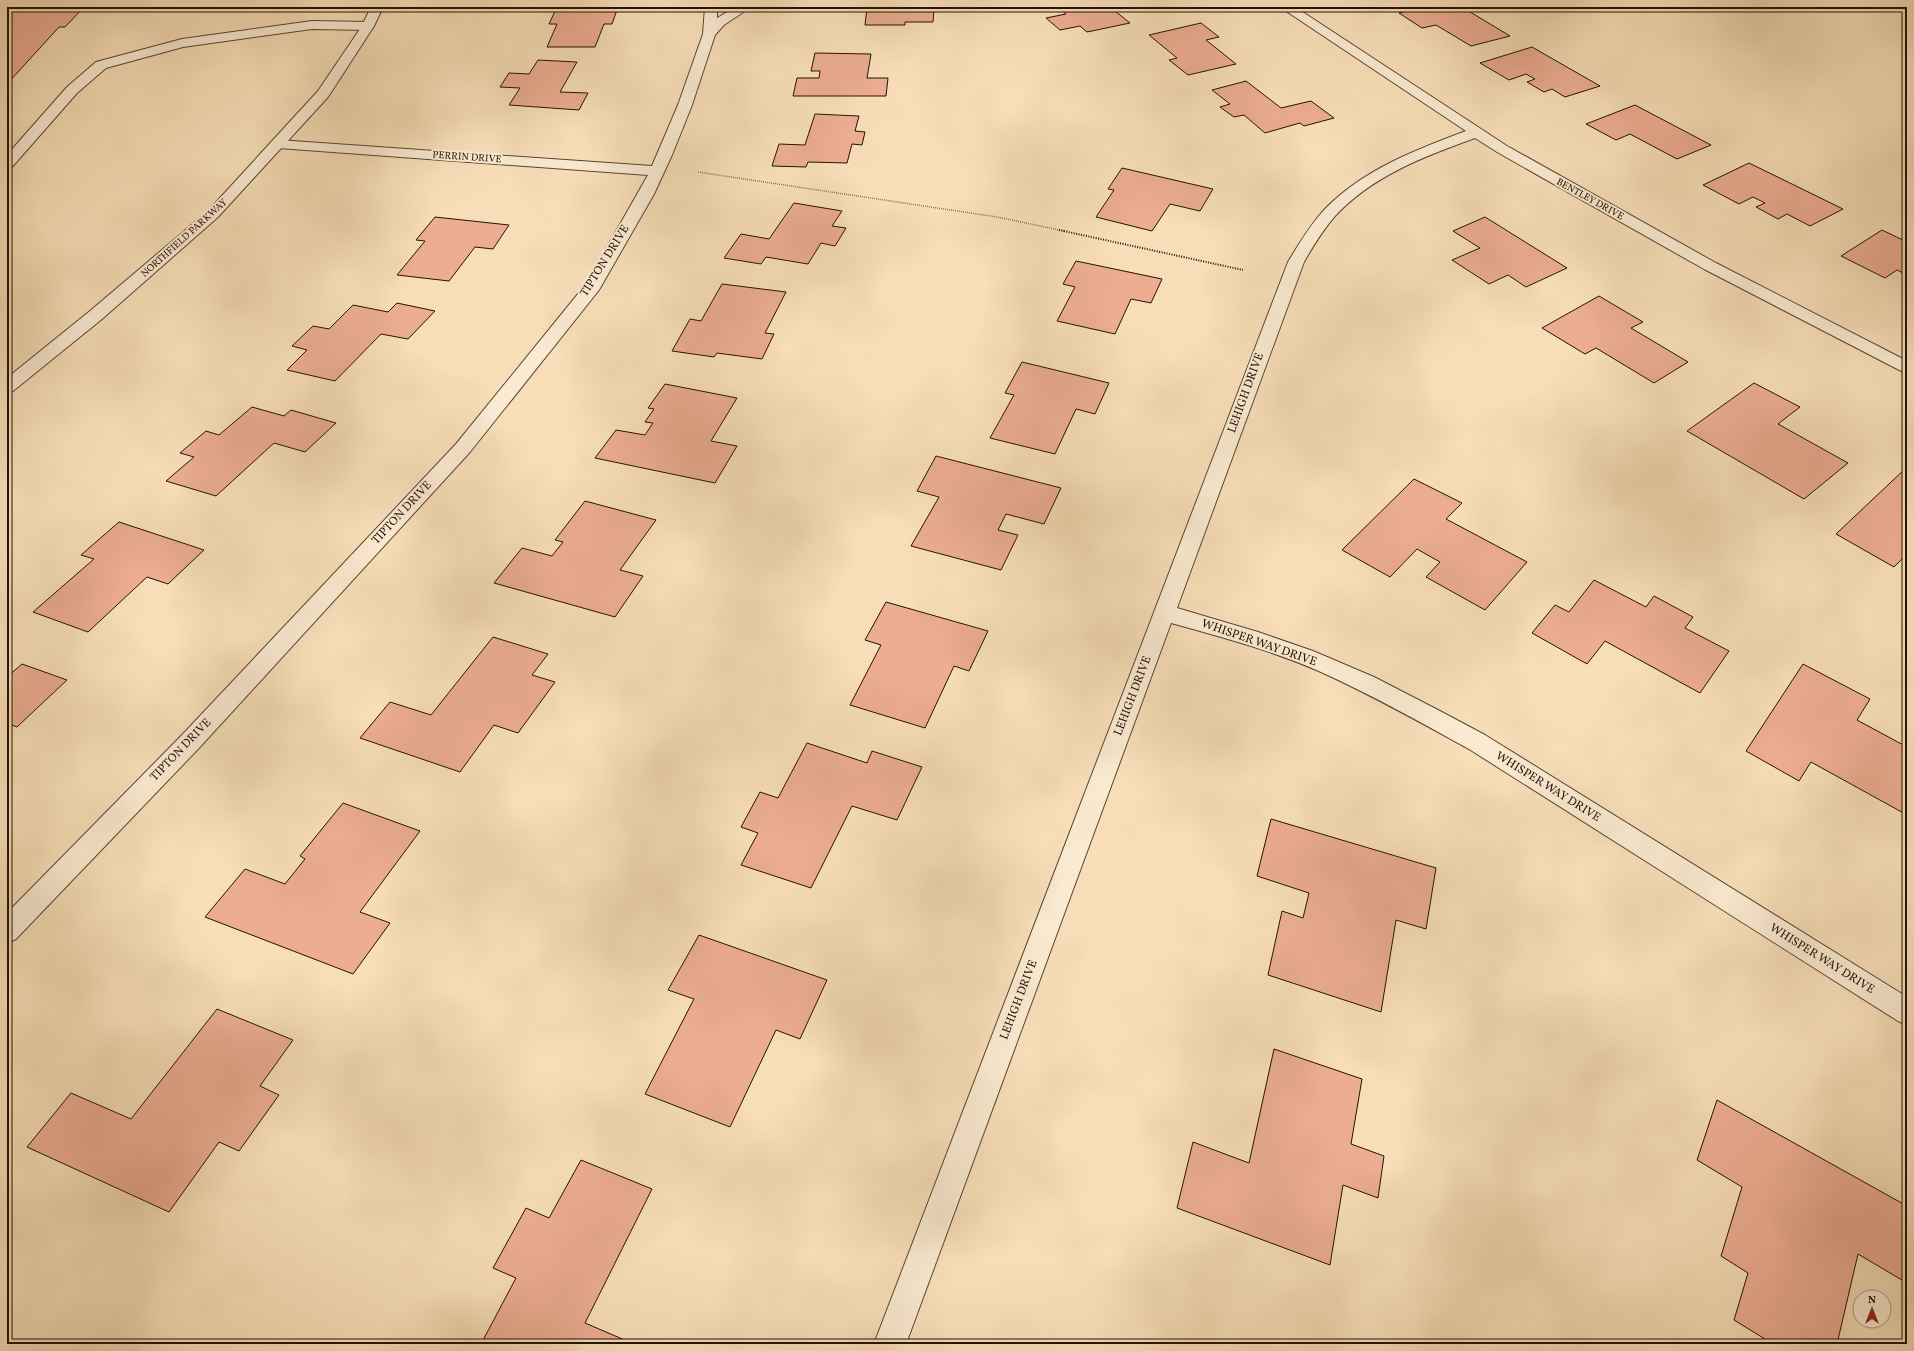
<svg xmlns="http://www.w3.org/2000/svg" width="1914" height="1351" font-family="Vollkorn,serif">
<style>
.building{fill:#ecad93;stroke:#241107}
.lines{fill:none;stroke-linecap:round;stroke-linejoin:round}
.service-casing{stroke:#594433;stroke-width:2}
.minor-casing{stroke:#594433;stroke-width:2}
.tertiary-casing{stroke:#594433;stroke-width:2}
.path-far1{stroke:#241107;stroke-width:1.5;stroke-dasharray:0.5 1.5;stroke-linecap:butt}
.path{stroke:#241107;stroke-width:2;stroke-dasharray:1 1.5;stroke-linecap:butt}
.service{fill:#faead1;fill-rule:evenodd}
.minor{fill:#faead1;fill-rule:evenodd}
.tertiary{fill:#faead1;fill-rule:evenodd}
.labels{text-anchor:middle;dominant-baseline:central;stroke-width:4;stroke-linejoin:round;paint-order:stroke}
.far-street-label{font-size:10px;fill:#241107;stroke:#faead1}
.street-label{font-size:12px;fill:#241107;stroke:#faead1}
</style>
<rect width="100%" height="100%" fill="#f7deb8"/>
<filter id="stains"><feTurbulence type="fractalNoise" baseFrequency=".005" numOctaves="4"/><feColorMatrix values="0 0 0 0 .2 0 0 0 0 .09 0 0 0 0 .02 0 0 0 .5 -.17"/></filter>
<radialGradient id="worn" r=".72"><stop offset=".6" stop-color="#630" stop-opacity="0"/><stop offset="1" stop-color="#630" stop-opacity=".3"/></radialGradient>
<g class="building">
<polygon points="84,7 65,27 59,27 7,84 7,14 14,8"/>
<polygon points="557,7 618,7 612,24 604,24 595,47 547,47 557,24 549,24"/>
<polygon points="886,7 927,7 927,9 934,9 933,22 905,22 905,25 865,25 867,8 885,9"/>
<polygon points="1058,7 1110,7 1130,23 1087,32 1080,26 1060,30 1046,18 1066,14"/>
<polygon points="1422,7 1462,7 1510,36 1471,46 1436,25 1422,28 1399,13"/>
<polygon points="1201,23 1219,37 1206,40 1236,64 1188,75 1169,60 1177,58 1149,35"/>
<polygon points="1532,47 1600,86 1565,97 1552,89 1544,92 1527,82 1535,79 1526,74 1509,80 1480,63"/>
<polygon points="815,53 871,54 867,78 888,78 886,96 793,96 797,78 819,78 820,71 811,71"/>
<polygon points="538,60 577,62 560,92 588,93 579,110 509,105 520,88 500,87 509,73 529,74"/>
<polygon points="1246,81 1281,108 1311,101 1334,118 1304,126 1300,123 1265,133 1244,115 1234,117 1220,107 1230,104 1212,90"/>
<polygon points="1635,105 1711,145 1677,159 1630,134 1616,140 1586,124"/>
<polygon points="815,114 859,116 855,131 865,132 862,145 852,144 847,163 808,162 806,167 772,166 779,144 805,145"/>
<polygon points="1749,163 1843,209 1810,226 1787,214 1778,219 1756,207 1765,203 1753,197 1739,204 1703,185"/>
<polygon points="1122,168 1213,189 1200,211 1170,204 1152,231 1096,217 1114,190 1108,189"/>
<polygon points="794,203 842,211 832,226 846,228 835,246 821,243 808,264 766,257 761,264 724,258 741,234 769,239"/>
<polygon points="435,217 509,225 493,249 475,247 449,281 397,275 425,241 416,240"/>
<polygon points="1485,217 1567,268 1526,287 1508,275 1489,284 1452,260 1480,248 1453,231"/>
<polygon points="1882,230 1907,242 1907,275 1897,270 1885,278 1841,256"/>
<polygon points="1076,261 1162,279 1151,303 1131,299 1115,334 1057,321 1075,287 1063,284"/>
<polygon points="722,284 786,292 765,333 774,334 762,359 717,353 714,357 672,351 690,319 701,321"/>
<polygon points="1599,296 1643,322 1631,328 1688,362 1654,383 1596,348 1585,354 1542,328"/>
<polygon points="397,303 435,311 408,339 381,334 335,381 287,370 307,350 292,346 313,326 329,329 353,305 388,312"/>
<polygon points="1022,362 1109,383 1095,414 1076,409 1055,454 990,438 1014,395 1005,393"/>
<polygon points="1754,383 1800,407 1778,424 1848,463 1804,499 1687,431"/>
<polygon points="665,384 737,398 711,441 737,446 715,483 595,458 616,430 645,435 653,423 645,422 654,409 648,408"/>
<polygon points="252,407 284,416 291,410 336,423 305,452 274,443 216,496 166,481 194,457 180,453 206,431 219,435"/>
<polygon points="936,456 1061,488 1044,524 1006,514 998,530 1018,535 1001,570 911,546 939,497 917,491"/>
<polygon points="1907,467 1907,554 1894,567 1836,534"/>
<polygon points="1414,479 1462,503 1446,519 1527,562 1485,610 1426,577 1440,562 1417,549 1390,577 1342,550"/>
<polygon points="585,501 656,520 620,570 643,576 615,617 494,583 522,548 552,556 563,542 555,540"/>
<polygon points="119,522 204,550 168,584 147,577 88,632 33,612 94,559 81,555"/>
<polygon points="1594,580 1646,607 1654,596 1693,617 1685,628 1729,651 1700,693 1605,641 1587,664 1532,633 1555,605 1569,612"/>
<polygon points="886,602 988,631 969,671 954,666 925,728 850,705 881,645 865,640"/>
<polygon points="493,637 548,654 532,675 555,682 518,733 494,725 460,772 360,738 390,702 431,715"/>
<polygon points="22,664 67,680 17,727 7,723 7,677"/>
<polygon points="1803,664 1870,699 1857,720 1907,747 1907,815 1811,762 1799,781 1746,751"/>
<polygon points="807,743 867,763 872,751 922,767 897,820 852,806 811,888 741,865 758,833 741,827 760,792 778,798"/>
<polygon points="343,803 420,831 360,912 390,923 353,974 205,917 245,869 285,884 305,859 300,856"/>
<polygon points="1271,819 1436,868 1426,929 1396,920 1381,1012 1268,975 1282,911 1303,918 1309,893 1257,876"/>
<polygon points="699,935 827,980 800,1039 776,1030 730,1127 645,1094 694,999 668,990"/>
<polygon points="217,1009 293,1040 260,1086 279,1095 239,1151 219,1142 169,1212 27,1147 71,1093 131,1119"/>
<polygon points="1274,1049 1362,1079 1351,1144 1384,1156 1378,1198 1343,1185 1330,1265 1177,1208 1193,1142 1249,1163"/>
<polygon points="1717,1100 1907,1206 1907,1283 1858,1254 1837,1344 1773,1344 1734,1320 1748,1273 1721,1256 1742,1187 1697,1160"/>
<polygon points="581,1160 652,1189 585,1323 634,1344 481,1344 516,1278 493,1268 526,1208 549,1218"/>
</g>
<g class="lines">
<g class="service-casing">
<polygon id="service" points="312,21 368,22 374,26 368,30 312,29 183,47 106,68 77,93 12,167 7,168 7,155 67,87 96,62 182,39"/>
</g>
<g class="minor-casing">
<g id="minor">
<polygon points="705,7 717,7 717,18 736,7 751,7 724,25 715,35 692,105 672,155 654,194 599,290 470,452 199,748 16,939 7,943 7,913 183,734 456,444 586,284 648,175 278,148 273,147 271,144 273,141 278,140 652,166 678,105 703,34"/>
<path d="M1280 7H1295L1507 146 1716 263 1907 361V374L1704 269 1497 152 1475 138C1425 156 1372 176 1335 216 1323 230 1313 246 1304 262L1177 608 1258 632 1313 651 1374 677 1438 710 1485 735 1907 997V1025L1898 1021 1469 749C1420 722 1372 695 1321 672 1273 651 1222 637 1171 623L906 1344H874L1288 262C1299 244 1310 225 1325 209 1363 170 1415 150 1466 131Z"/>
</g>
</g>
<g class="tertiary-casing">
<polygon id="tertiary" points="371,7 383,7 374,26 328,97 218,217 102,319 13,391 7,393 7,378 90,311 208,211 318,91 362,26"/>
</g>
<polyline class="path-far1" points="698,172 997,217 1064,231"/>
<polyline class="path" points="1059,230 1243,270"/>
<use href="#service" class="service"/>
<use href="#minor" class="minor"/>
<use href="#tertiary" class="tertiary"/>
</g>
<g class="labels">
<g class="far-street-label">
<text transform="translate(467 157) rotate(4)">PERRIN DRIVE</text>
<text transform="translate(1590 199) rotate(29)">BENTLEY DRIVE</text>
<text transform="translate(184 238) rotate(-42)">NORTHFIELD PARKWAY</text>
</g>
<g class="street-label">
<text transform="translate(605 261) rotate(-58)">TIPTON DRIVE</text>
<text transform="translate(1246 393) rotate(-70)">LEHIGH DRIVE</text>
<text transform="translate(402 513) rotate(-47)">TIPTON DRIVE</text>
<text transform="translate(1259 643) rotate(19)">WHISPER WAY DRIVE</text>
<text transform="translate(1133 696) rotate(-69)">LEHIGH DRIVE</text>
<text transform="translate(181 750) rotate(-46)">TIPTON DRIVE</text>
<text transform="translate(1548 787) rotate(32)">WHISPER WAY DRIVE</text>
<text transform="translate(1822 959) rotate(32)">WHISPER WAY DRIVE</text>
<text transform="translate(1019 1000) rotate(-69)">LEHIGH DRIVE</text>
</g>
</g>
<rect width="1914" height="1351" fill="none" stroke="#f7deb8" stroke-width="24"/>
<rect x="8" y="8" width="1898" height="1335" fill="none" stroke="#241107" stroke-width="2"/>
<rect x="12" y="12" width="1890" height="1327" fill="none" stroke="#241107"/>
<g transform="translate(1872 1309)"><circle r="19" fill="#faead1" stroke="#a49380"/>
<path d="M0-3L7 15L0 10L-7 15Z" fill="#8f2418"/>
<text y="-6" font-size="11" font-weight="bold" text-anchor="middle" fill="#241107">N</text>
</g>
<rect width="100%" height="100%" filter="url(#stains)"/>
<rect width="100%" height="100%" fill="url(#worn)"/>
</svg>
